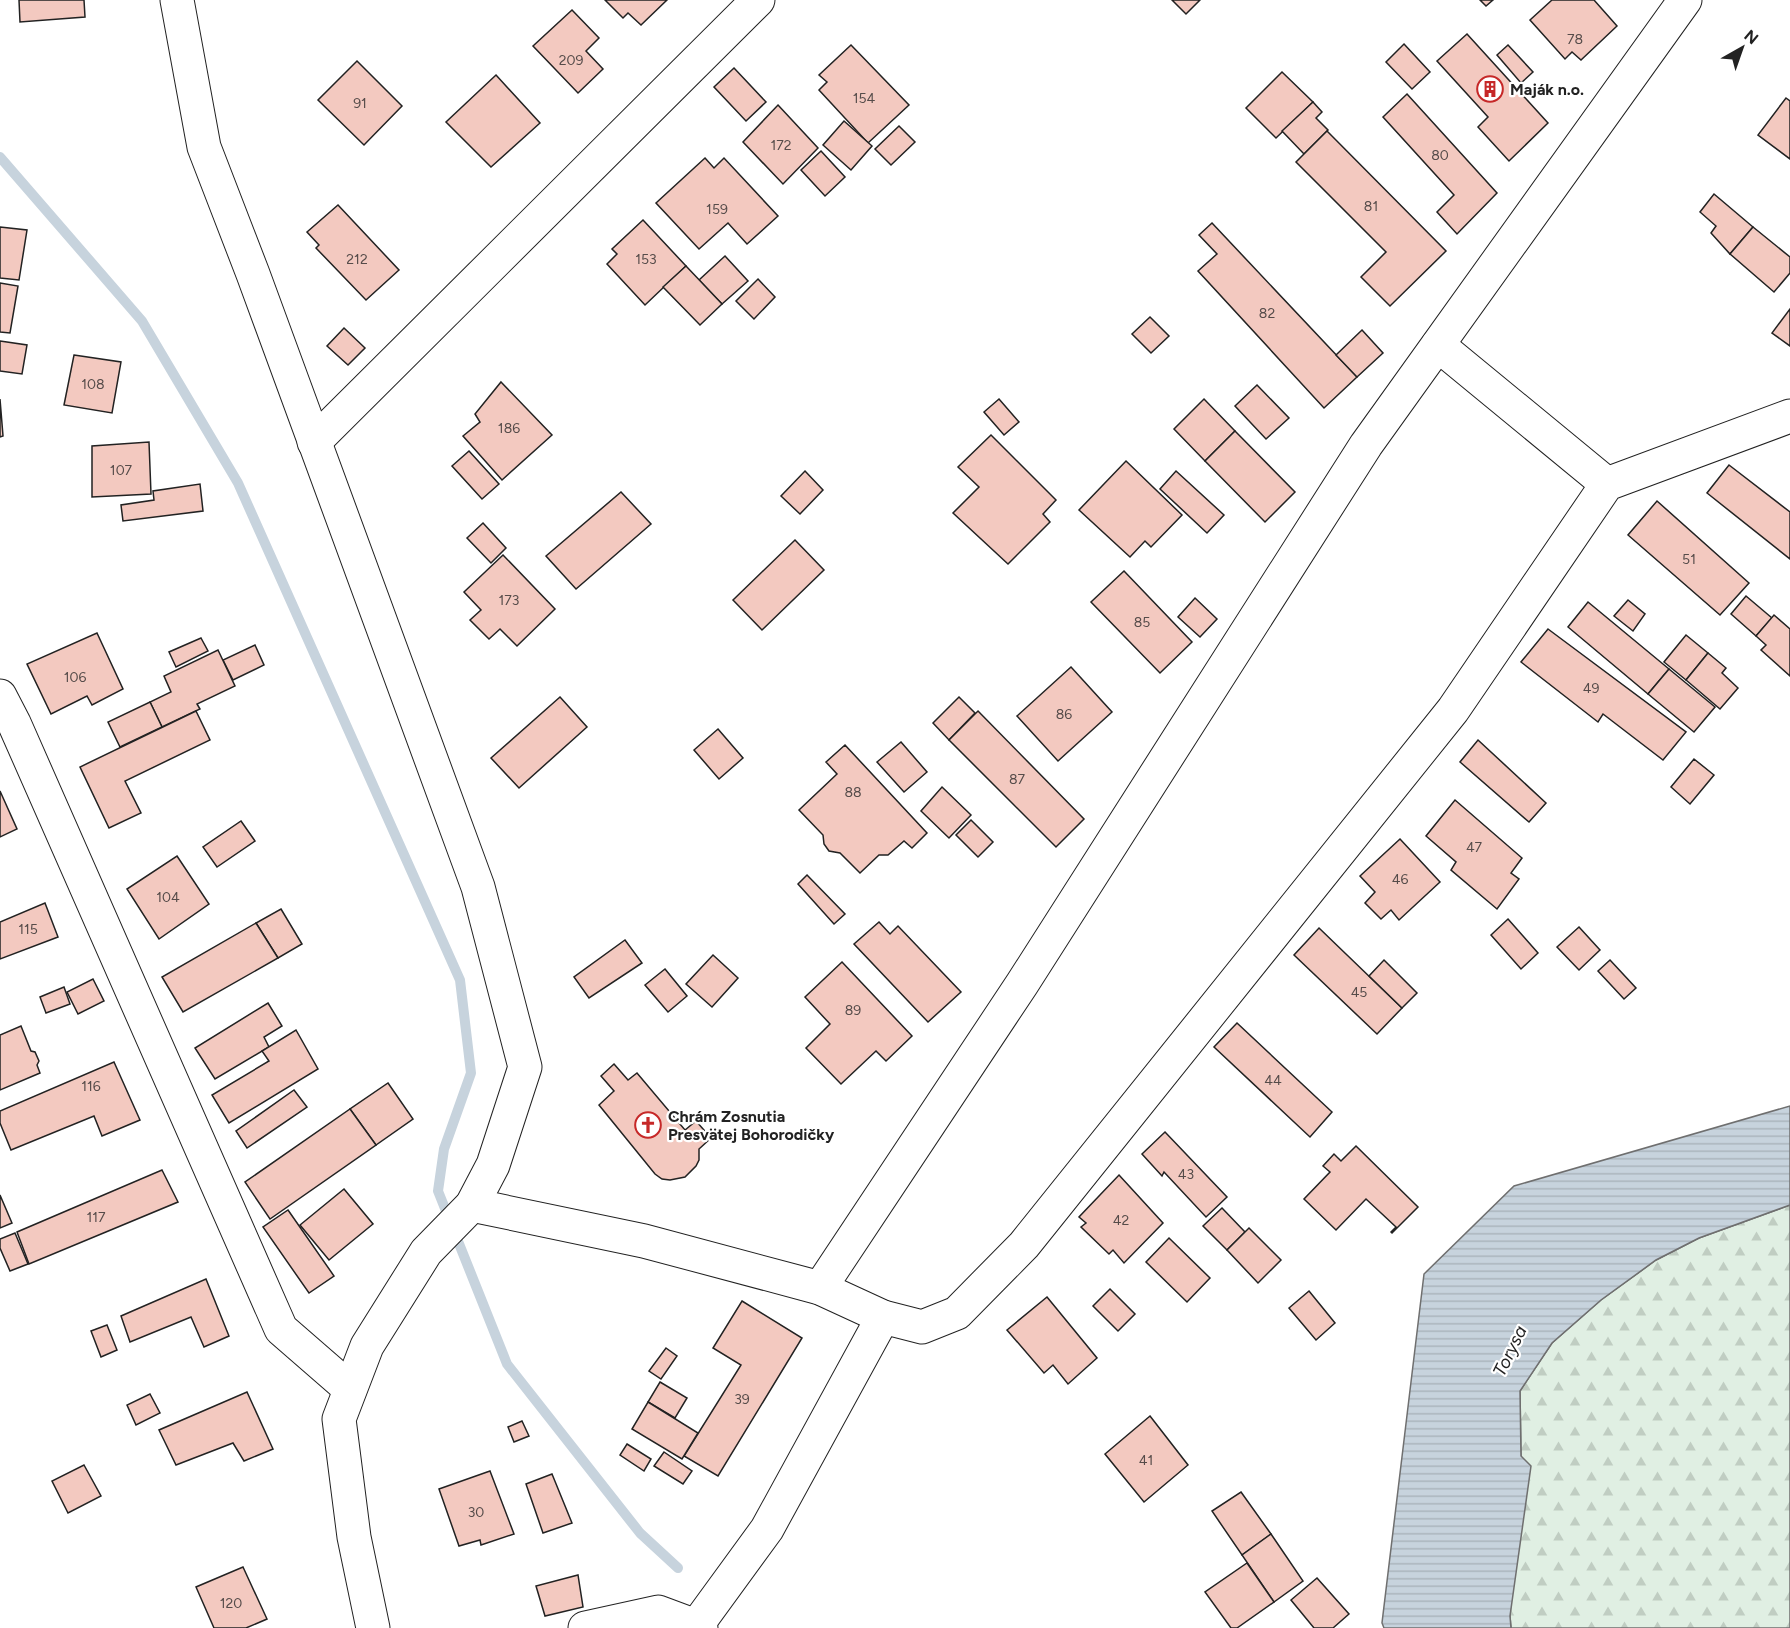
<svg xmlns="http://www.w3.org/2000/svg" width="1790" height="1628" font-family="Figtree,sans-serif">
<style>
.forest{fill:url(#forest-firs);stroke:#6f6f6f;stroke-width:1.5}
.water{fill:url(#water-rules);stroke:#6f6f6f;stroke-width:1.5}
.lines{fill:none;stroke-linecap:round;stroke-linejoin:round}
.stream{stroke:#c7d3dd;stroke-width:10}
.building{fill:#f3c9c0;stroke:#222;stroke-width:1.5}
.street-casing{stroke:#222;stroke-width:35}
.secondary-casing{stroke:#222;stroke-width:35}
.street{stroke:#fff;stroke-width:33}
.secondary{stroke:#fff;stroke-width:33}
.labels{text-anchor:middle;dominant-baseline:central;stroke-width:4.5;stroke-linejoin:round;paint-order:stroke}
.number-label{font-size:14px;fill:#564c4a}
.poi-label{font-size:16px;font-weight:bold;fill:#222;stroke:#fff;text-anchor:start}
.water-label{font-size:18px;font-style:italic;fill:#222;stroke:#fff}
</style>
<defs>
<pattern id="forest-firs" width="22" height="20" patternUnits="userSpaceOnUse" patternTransform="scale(1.5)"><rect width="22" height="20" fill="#e0efe3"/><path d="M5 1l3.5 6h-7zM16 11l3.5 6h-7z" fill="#c0cdc2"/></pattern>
<pattern id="water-rules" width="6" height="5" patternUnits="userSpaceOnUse" patternTransform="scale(1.5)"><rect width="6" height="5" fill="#c7d3dd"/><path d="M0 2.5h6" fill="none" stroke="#abb5bd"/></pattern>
</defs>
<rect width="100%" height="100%" fill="#fff"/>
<polygon class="forest" points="1790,1205 1790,1628 1511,1628 1510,1616 1521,1456 1520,1391 1552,1343 1601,1300 1656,1260 1699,1238"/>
<polygon class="water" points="1790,1106 1790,1205 1699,1238 1656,1260 1601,1300 1552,1343 1520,1391 1521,1456 1531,1466 1510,1616 1511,1628 1384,1628 1382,1623 1424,1274 1514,1186"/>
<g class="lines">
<polyline class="stream" points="0,157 142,321 238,483 460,980 471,1073 444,1149 438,1191 507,1364 640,1533 678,1568"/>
</g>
<g class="building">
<polygon points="19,0 84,0 85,17 20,22"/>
<polygon points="605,0 667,0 641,25 628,13 623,18"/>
<polygon points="1172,0 1200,0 1186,14"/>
<polygon points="1480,0 1493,0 1486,6"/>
<polygon points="1552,0 1594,0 1617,26 1581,60 1572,52 1565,59 1530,20"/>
<polygon points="572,10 599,38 586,51 603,69 578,93 533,46"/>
<polygon points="1467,34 1548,123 1509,161 1478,127 1488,117 1437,61"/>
<polygon points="1404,44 1430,72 1412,89 1386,62"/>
<polygon points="851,45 909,105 868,143 819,90 827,82 819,75"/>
<polygon points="1508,45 1533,72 1521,83 1497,55"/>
<polygon points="357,61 402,106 364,145 318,100"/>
<polygon points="734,68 766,102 746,121 714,87"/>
<polygon points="1282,72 1313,102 1276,138 1246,108"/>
<polygon points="496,75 540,123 491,167 446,122"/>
<polygon points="1407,94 1497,193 1457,234 1437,212 1454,195 1383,117"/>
<polygon points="1786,98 1790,101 1790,159 1758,135"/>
<polygon points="1313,102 1322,112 1316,118 1328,130 1304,154 1282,131"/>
<polygon points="778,105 818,148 783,184 743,142"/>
<polygon points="844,121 872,146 851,170 823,145"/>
<polygon points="899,126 915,142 891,165 875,149"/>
<polygon points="1327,131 1446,251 1390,306 1361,277 1386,252 1296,162"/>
<polygon points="821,151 845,177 825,196 801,170"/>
<polygon points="705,158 714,168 724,158 778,216 747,244 728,223 699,249 656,203"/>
<polygon points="1714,194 1753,227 1730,254 1711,233 1716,226 1700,212"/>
<polygon points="338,205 399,270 366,300 316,248 319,245 307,232"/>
<polygon points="643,220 686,266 645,305 607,264 617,254 612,249"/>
<polygon points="1212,223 1357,377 1324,408 1198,271 1217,254 1199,235"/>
<polygon points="0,227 27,230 19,280 0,278"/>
<polygon points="1753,227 1790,257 1790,273 1774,292 1730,254"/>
<polygon points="725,256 748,281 722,304 699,280"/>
<polygon points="686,266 722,304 700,325 663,287"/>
<polygon points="758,279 775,297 754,319 736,301"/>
<polygon points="0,283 18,286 10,333 0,332"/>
<polygon points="1790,309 1790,346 1772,333"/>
<polygon points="1150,317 1169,336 1151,353 1132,334"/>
<polygon points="344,328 365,348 348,365 327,346"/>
<polygon points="1362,330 1383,353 1357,377 1336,355"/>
<polygon points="0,341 27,345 22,374 0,371"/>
<polygon points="74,355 121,362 112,413 64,405"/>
<polygon points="501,382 552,435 502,480 463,436 480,422 475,414"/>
<polygon points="1257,385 1289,418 1266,439 1235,406"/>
<polygon points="0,399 3,436 0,437"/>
<polygon points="999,399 1019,422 1004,435 984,412"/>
<polygon points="1204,399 1235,431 1205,461 1174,429"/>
<polygon points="1235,431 1295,492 1265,522 1205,461"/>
<polygon points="991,435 1056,500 1043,514 1050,522 1008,564 953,513 979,487 958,467"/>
<polygon points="149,442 151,494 92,497 92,446"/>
<polygon points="469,451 499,484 482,499 452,466"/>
<polygon points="1126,461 1182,515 1151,547 1145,541 1130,557 1079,510"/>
<polygon points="1729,465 1790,512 1790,559 1707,493"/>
<polygon points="805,471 823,490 800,514 781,496"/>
<polygon points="1176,471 1224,515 1207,533 1160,489"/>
<polygon points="200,484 203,511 123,521 121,505 154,500 153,491"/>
<polygon points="621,492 651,524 576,589 546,556"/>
<polygon points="1657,501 1749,583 1720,615 1628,535"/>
<polygon points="483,523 506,548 491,563 467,538"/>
<polygon points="795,540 824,570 762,630 733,600"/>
<polygon points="503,555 555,609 517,646 500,629 489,639 470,620 481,610 464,592"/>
<polygon points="1124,571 1192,642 1160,673 1091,602"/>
<polygon points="1746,596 1772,618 1756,636 1731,614"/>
<polygon points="1195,598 1217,619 1200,637 1178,617"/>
<polygon points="1628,600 1645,614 1633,631 1614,616"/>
<polygon points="1588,602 1669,669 1648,694 1568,627"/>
<polygon points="1774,615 1790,629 1790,676 1761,650 1766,645 1756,636"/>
<polygon points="1548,629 1686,732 1663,760 1603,714 1598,722 1521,662"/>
<polygon points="97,633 123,689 92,705 87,696 51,714 27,664"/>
<polygon points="1686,635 1708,653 1686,680 1664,662"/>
<polygon points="201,638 208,651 176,667 169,652"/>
<polygon points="255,645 264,665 233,680 223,660"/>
<polygon points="218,650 235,686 197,704 200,709 162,727 150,702 171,692 164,676"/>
<polygon points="1708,653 1726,668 1722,673 1738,688 1720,709 1686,680"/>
<polygon points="1071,667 1112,712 1058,761 1017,716"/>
<polygon points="1669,669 1715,707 1694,732 1648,694"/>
<polygon points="560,697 587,727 519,788 491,758"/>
<polygon points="959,697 975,713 949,740 933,723"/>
<polygon points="150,702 162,727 120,747 108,722"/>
<polygon points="196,711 210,740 125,781 141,813 109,828 80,767"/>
<polygon points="978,711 1084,819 1056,847 949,740"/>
<polygon points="718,729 743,758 719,779 694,750"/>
<polygon points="1478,740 1546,803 1529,822 1460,762"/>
<polygon points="901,742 927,772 904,792 877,762"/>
<polygon points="845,745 927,833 912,848 904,841 888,855 879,855 860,873 840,853 829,851 824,844 823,835 799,810 837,774 826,762"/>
<polygon points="1694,759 1714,775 1690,804 1671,787"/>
<polygon points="942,787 971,815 949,838 921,811"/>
<polygon points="0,791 17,829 0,837"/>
<polygon points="1455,800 1522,858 1511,873 1519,879 1497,909 1451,870 1456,862 1426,836"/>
<polygon points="971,820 993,842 978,857 956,835"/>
<polygon points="241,821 255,841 217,867 203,847"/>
<polygon points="1400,839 1440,882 1399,920 1391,910 1381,919 1365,903 1375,892 1360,876"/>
<polygon points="177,856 209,904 159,939 127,889"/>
<polygon points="807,875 845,914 834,924 798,884"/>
<polygon points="45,903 58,937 0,959 0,922"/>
<polygon points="281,909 302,944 278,958 256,923"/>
<polygon points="1508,919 1538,953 1521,969 1491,935"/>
<polygon points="879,922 890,934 898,926 961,992 928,1022 854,944"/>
<polygon points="256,923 278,958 183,1012 162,977"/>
<polygon points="1579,927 1600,950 1579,970 1557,947"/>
<polygon points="1319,928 1402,1008 1377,1034 1294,955"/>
<polygon points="625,940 642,963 589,998 574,977"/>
<polygon points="713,955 738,978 712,1007 686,984"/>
<polygon points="1384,960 1417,993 1402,1008 1369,976"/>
<polygon points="1610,960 1636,988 1624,999 1598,971"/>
<polygon points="842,962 912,1036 886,1061 876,1051 841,1084 806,1048 830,1024 805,997"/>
<polygon points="665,969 687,996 668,1012 645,985"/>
<polygon points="93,979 104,1001 78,1014 67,992"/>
<polygon points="64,987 70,1004 46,1013 40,997"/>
<polygon points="268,1003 282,1026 264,1037 269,1047 215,1079 195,1048"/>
<polygon points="1237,1023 1332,1112 1310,1137 1214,1047"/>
<polygon points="21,1026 31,1051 35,1052 39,1061 37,1065 40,1073 0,1090 0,1035"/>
<polygon points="296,1030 318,1069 229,1123 212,1095 269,1061 262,1051"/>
<polygon points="114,1062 140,1120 102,1136 94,1116 11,1150 0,1123 0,1111"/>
<polygon points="614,1064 628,1080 637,1073 685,1130 696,1121 711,1138 699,1149 699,1160 696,1166 685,1177 670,1180 662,1179 655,1174 599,1105 614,1091 601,1076"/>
<polygon points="388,1083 413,1119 376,1145 350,1109"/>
<polygon points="294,1090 307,1107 247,1148 236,1131"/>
<polygon points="350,1109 376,1145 270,1219 245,1182"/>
<polygon points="1165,1132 1227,1197 1206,1217 1164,1172 1162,1176 1142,1154"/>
<polygon points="1356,1146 1418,1207 1392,1233 1391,1232 1396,1227 1366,1199 1336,1230 1304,1199 1330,1172 1323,1166 1334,1154 1341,1161"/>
<polygon points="162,1170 178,1202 29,1264 17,1232"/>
<polygon points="1119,1175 1163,1223 1124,1263 1113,1250 1109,1254 1081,1227 1086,1223 1079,1217"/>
<polygon points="344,1189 373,1224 329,1260 300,1225"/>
<polygon points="0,1195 12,1223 0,1228"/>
<polygon points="1222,1208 1245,1232 1227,1250 1203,1226"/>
<polygon points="288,1210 334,1276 309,1293 263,1227"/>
<polygon points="1249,1228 1281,1260 1258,1283 1227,1250"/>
<polygon points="15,1233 28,1264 10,1271 0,1248 0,1239"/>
<polygon points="1169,1238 1210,1278 1187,1302 1146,1262"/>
<polygon points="206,1279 229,1336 204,1347 191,1317 130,1342 121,1316"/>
<polygon points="1110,1289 1135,1314 1118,1331 1093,1306"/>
<polygon points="1309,1291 1335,1323 1316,1340 1289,1308"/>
<polygon points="1047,1297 1097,1358 1068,1384 1053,1365 1044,1373 1007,1330"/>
<polygon points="742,1301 802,1338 718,1476 684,1456 741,1365 713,1348"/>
<polygon points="107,1325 117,1350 101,1357 91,1331"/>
<polygon points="666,1348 677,1356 661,1379 649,1371"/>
<polygon points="660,1382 687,1398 675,1418 648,1402"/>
<polygon points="247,1392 273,1449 244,1461 233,1443 176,1465 159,1430"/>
<polygon points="150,1394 160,1413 136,1425 127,1405"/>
<polygon points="648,1402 698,1433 682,1459 632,1429"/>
<polygon points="1150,1416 1188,1465 1144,1502 1105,1454"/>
<polygon points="522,1421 529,1436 514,1442 508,1427"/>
<polygon points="627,1444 651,1459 644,1471 620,1455"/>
<polygon points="664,1452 692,1471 683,1484 654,1466"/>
<polygon points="84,1465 101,1496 68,1513 52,1481"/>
<polygon points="490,1471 514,1534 481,1545 480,1540 459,1546 439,1489"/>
<polygon points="552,1474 572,1523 543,1533 526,1484"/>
<polygon points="1241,1492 1271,1534 1242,1555 1212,1511"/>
<polygon points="1271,1534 1303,1581 1274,1602 1242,1555"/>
<polygon points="1247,1563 1274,1602 1237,1628 1231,1628 1205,1592"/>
<polygon points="243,1567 267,1619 246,1628 214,1628 196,1587"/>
<polygon points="578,1575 583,1607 545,1616 536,1586"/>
<polygon points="1317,1578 1349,1614 1333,1628 1314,1628 1291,1600"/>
</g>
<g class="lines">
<g class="street-casing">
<g id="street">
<polyline points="1438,345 1607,484"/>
<polyline points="314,442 758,0"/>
<polyline points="0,696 14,723 281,1329 350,1389"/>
<polyline points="472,1205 644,1241 820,1288 883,1317 922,1327 957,1313 1024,1245 1453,710 1607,484 1790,416"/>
<polyline points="820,1288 1022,984 1366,445 1685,0"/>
<polyline points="697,1625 767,1529 883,1317"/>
<polyline points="585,1628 658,1612 701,1628"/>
</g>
</g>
<g class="secondary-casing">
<polyline id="secondary" points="177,0 204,147 253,274 478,887 525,1067 493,1165 472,1205 426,1252 367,1346 339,1419 354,1537 373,1628"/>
</g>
<use href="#street" class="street"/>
<use href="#secondary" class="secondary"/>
</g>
<defs>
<g id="building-ring" transform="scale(1.35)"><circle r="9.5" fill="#fff" stroke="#c62828" stroke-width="1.5"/><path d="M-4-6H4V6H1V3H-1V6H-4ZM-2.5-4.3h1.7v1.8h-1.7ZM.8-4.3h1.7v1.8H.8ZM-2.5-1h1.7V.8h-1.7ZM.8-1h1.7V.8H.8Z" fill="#c62828"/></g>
<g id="church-ring" transform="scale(1.35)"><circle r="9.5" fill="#fff" stroke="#c62828" stroke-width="1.5"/><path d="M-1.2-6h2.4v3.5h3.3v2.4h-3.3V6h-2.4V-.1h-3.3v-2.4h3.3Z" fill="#c62828"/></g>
</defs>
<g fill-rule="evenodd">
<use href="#building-ring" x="1490" y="89"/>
<use href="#church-ring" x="648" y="1125"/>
</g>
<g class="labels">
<g class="number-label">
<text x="1575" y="39">78</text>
<text x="571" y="60">209</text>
<text x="864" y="98">154</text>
<text x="360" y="103">91</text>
<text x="781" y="145">172</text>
<text x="1440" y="155">80</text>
<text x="1371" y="206">81</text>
<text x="717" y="209">159</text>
<text x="357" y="259">212</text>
<text x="646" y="259">153</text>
<text x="1267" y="313">82</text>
<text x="93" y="384">108</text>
<text x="509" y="428">186</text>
<text x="121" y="470">107</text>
<text x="1689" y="559">51</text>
<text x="509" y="600">173</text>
<text x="1142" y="622">85</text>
<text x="75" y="677">106</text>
<text x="1591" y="688">49</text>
<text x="1064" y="714">86</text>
<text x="1017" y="779">87</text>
<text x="853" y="792">88</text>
<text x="1474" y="847">47</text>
<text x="1400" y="879">46</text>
<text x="168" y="897">104</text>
<text x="28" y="929">115</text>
<text x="1359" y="992">45</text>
<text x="853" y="1010">89</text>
<text x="1273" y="1080">44</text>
<text x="91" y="1086">116</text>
<text x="1186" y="1174">43</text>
<text x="96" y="1217">117</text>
<text x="1121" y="1220">42</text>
<text x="742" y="1399">39</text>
<text x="1146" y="1460">41</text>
<text x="476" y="1512">30</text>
<text x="231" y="1603">120</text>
</g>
<g class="poi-label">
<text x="1510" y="89">Maják n.o.</text>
<text x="668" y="1116">Chrám Zosnutia<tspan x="668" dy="18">Presvätej Bohorodičky</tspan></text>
</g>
<g class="water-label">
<text transform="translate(1510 1351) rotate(-64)">Torysa</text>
</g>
</g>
<g transform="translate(1742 48) rotate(40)" stroke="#ffffff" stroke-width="4.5" paint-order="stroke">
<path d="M0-4.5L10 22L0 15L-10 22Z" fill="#222222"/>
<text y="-9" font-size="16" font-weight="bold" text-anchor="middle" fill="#222222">N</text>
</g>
</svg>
